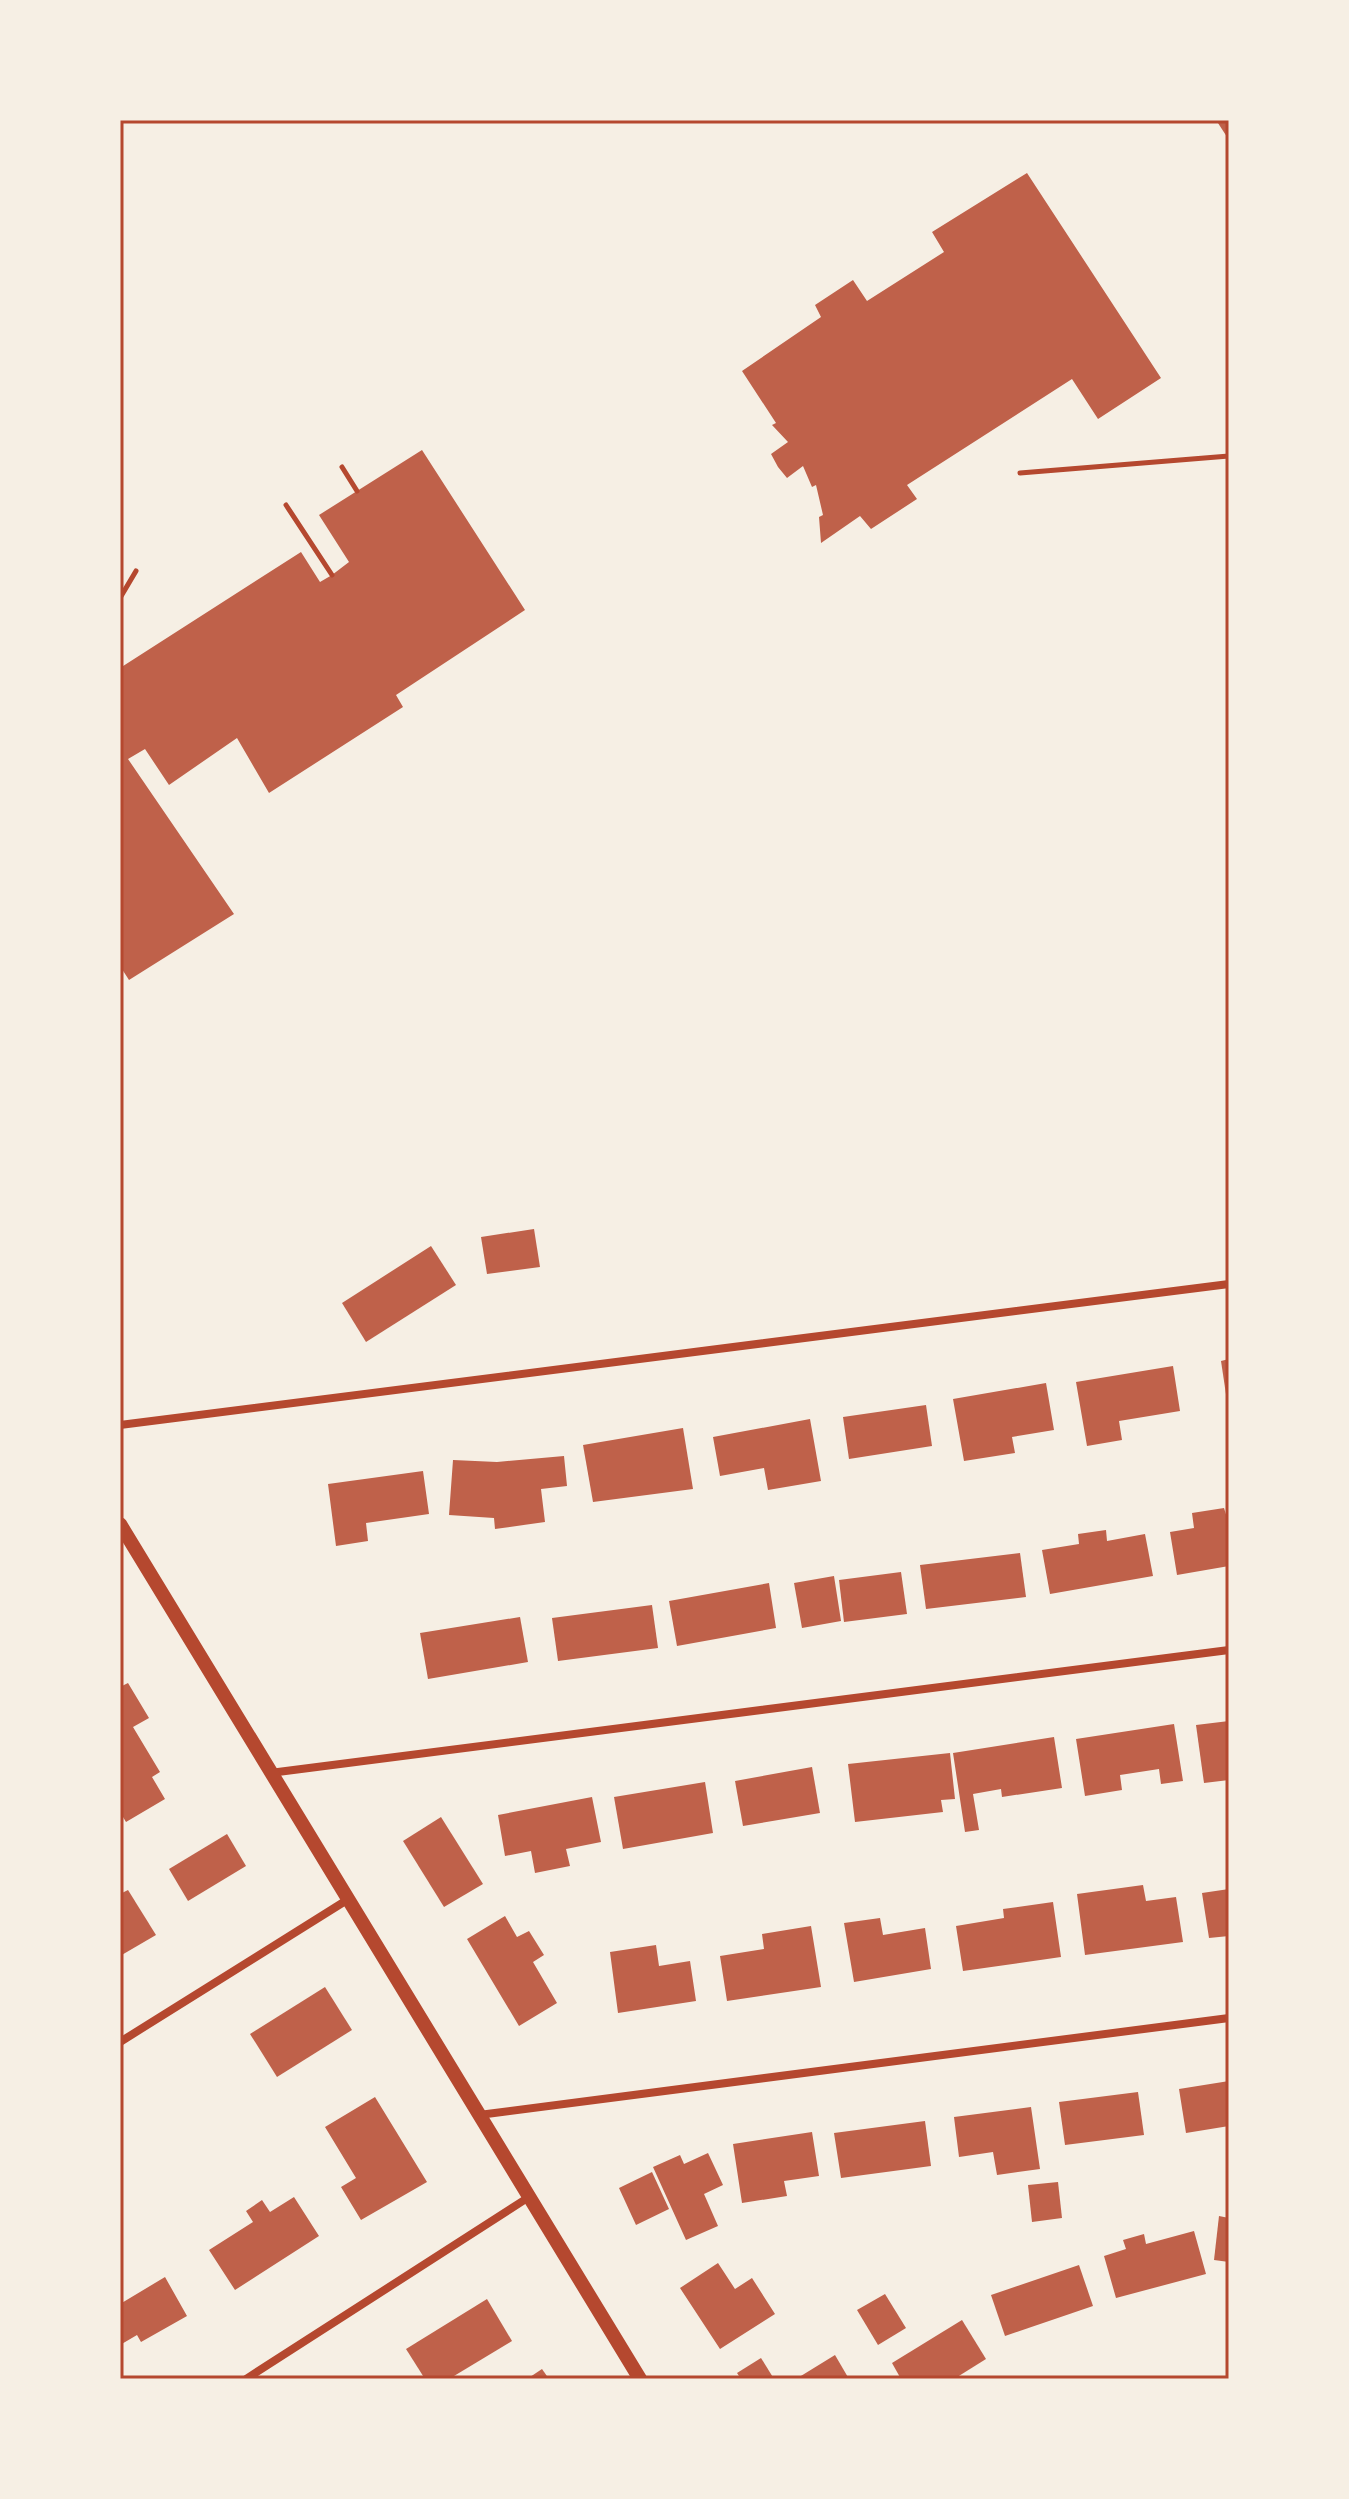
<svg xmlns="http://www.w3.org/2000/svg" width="1349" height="2499" font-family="Figtree,sans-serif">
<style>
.building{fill:#bf614a}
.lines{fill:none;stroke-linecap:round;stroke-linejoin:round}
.path{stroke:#b5482f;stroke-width:5}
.minor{stroke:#b5482f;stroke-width:8}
.tertiary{stroke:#b5482f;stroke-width:14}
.neatline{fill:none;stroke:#b5482f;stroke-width:3}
</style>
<rect width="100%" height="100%" fill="#f6efe4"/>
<g class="building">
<polygon points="1216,120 1229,120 1229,140"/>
<polygon points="1027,173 1161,378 1098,419 1072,379 907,485 917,499 871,529 860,516 821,543 819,517 823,515 816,485 812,487 803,466 787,478 778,467 771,454 788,442 772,425 776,423 742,371 821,317 815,305 853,280 867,301 944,252 932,232"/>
<polygon points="422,450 525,610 396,695 403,707 269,793 237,738 169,785 145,749 128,759 234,914 129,980 120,966 120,668 301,552 320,582 332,575 349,562 319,515"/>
<polygon points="534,1229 540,1267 487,1274 481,1237"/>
<polygon points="431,1246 456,1285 366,1342 342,1303"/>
<polygon points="1229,1359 1229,1401 1227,1401 1221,1361"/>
<polygon points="1173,1366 1180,1411 1119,1421 1122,1440 1087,1446 1076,1382"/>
<polygon points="1046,1383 1054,1430 1012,1437 1015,1453 964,1461 953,1399"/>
<polygon points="926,1405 932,1446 849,1459 843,1417"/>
<polygon points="810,1419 821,1481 768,1490 764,1468 720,1476 713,1437"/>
<polygon points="683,1428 693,1489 593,1502 583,1445"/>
<polygon points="564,1456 567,1486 541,1489 545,1522 495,1529 494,1518 449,1515 453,1460 497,1462"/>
<polygon points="423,1471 429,1514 366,1523 368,1541 336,1546 328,1484"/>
<polygon points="1224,1508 1229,1524 1229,1566 1177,1575 1170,1532 1194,1528 1192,1513"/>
<polygon points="1106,1530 1107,1541 1145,1534 1153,1576 1050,1594 1042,1550 1079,1544 1078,1534"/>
<polygon points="1020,1553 1026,1597 926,1609 920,1565"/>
<polygon points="901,1572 907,1614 844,1622 839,1580"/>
<polygon points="834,1576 841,1621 802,1628 794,1583"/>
<polygon points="769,1583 776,1628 677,1646 669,1601"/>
<polygon points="652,1605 658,1648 558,1661 552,1618"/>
<polygon points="520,1617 528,1662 428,1679 420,1633"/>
<polygon points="128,1683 149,1718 133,1727 160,1772 152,1777 165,1799 126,1822 120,1812 120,1687"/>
<polygon points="1229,1721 1229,1780 1204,1783 1196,1725"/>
<polygon points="1174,1724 1183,1781 1161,1784 1159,1769 1120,1775 1122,1790 1085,1796 1076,1739"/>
<polygon points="1054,1737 1062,1788 1002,1797 1001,1789 973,1794 979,1830 965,1832 953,1753"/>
<polygon points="950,1753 955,1799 941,1800 943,1812 855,1822 848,1764"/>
<polygon points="812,1767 820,1813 743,1826 735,1781"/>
<polygon points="705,1782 713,1833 623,1849 614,1797"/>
<polygon points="592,1797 601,1842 566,1849 570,1866 535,1873 531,1851 505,1856 498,1815"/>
<polygon points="441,1817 483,1884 444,1907 403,1841"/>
<polygon points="227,1834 246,1866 188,1901 169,1869"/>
<polygon points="1143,1885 1146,1901 1176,1897 1183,1942 1085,1955 1077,1894"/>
<polygon points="1229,1889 1229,1936 1209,1938 1202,1893"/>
<polygon points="128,1890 156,1935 120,1956 120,1894"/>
<polygon points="1053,1902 1061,1957 963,1971 956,1926 1004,1918 1003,1909"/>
<polygon points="505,1916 517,1937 529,1931 544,1955 533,1962 557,2003 519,2026 467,1939"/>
<polygon points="880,1918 883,1935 925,1928 931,1969 854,1982 844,1923"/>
<polygon points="811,1926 821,1987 727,2001 720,1956 764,1949 762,1934"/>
<polygon points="656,1945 659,1966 690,1961 696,2001 618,2013 610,1952"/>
<polygon points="325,1987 352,2030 277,2077 250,2034"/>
<polygon points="1229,2081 1229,2126 1186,2133 1179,2089"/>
<polygon points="1138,2092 1144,2135 1065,2145 1059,2102"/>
<polygon points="375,2097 427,2182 361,2220 341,2187 356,2178 325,2127"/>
<polygon points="1031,2107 1040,2169 997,2175 993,2152 959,2157 954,2117"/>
<polygon points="925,2121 931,2166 841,2178 834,2133"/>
<polygon points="812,2132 819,2176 784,2181 787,2196 742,2203 733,2144"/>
<polygon points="708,2153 723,2185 704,2194 718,2226 686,2240 653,2167 680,2155 684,2164"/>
<polygon points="652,2172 669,2209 636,2225 619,2188"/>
<polygon points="1058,2182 1062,2218 1032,2222 1028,2185"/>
<polygon points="294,2197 319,2236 235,2290 209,2250 253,2222 246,2211 262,2200 270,2212"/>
<polygon points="1219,2216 1229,2218 1229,2262 1214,2260"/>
<polygon points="1194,2231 1206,2274 1116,2298 1104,2256 1126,2249 1123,2240 1144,2234 1146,2244"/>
<polygon points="718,2263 735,2289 752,2278 775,2314 720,2349 680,2288"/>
<polygon points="1079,2265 1093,2306 1005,2336 991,2295"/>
<polygon points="165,2277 187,2316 141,2342 137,2335 120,2345 120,2304"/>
<polygon points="885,2294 906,2328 878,2345 857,2310"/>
<polygon points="487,2299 512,2341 449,2379 425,2379 406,2349"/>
<polygon points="962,2320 986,2359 954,2379 901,2379 892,2363"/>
<polygon points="835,2355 849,2379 796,2379"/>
<polygon points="761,2358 774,2379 741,2379 737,2373"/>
<polygon points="542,2369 549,2379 527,2379"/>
</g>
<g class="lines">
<g class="path">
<polyline points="342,467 357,491"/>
<polyline points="1020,473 1229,456"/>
<polyline points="286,505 332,575"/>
<polyline points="120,598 136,571"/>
</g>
<g class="minor">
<polyline points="120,1425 1229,1284"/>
<polyline points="270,1773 1229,1650"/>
<polyline points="120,2042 347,1900"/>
<polyline points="479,2115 1229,2018"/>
<polyline points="246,2379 529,2197"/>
</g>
<polyline class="tertiary" points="120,1524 640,2379"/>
</g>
<rect width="1349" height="2499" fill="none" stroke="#f6efe4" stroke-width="244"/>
<rect x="122" y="122" width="1105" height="2255" class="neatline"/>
</svg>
